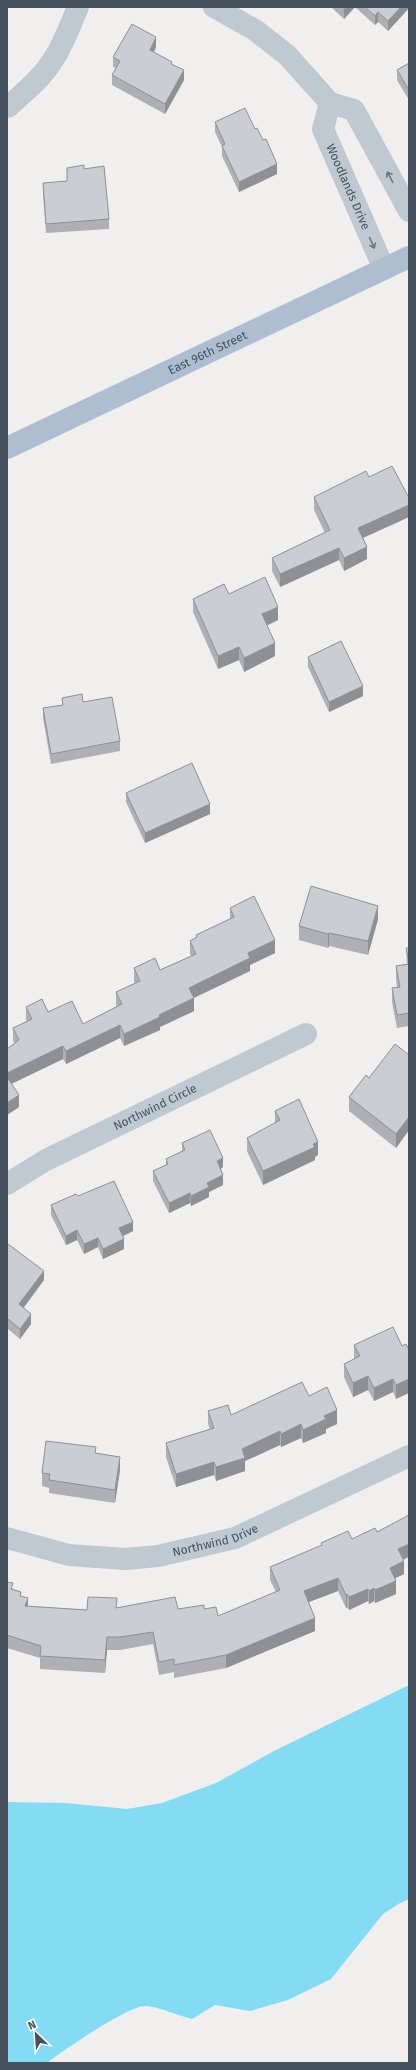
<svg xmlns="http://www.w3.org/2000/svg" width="416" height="2070" font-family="'Fira Sans',sans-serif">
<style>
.water{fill:#83dcf3}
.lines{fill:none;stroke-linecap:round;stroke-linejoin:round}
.minor{stroke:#bec9d2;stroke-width:22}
.primary{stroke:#acbed0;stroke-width:22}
.wall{fill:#aeb0b6}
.shaded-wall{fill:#8d9094}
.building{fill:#cacdd4;stroke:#8d9094}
.oneway{stroke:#697681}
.labels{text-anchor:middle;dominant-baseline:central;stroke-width:3;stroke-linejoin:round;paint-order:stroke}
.street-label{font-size:12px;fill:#45525e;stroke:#fff}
</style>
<rect width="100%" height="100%" fill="#f1eeee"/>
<path class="water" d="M409 1685V1899L400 1903 383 1914 331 1979 288 2000 250 2011 215 2005 192 2019C180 2016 156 2006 145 2006 128 2006 62 2051 47 2063H7V1802L66 1803 127 1809 162 1803 216 1783 276 1750Z"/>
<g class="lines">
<g class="minor">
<polyline points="214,7 255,30 287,55 330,103 354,110 409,211"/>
<path id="s1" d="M330 103 323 129 384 269"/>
<path d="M8 107C23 93 40 80 51 63 63 46 70 26 78 7"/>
<path id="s2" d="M7 1184 46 1160 306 1034"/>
<path id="s3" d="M7 1538 69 1555 125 1559 158 1556 235 1538 409 1456"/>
</g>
<path class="primary" id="s4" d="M7 448 409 257"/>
</g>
<g class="wall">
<polygon points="331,7 409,7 409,8 388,31 378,22 375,25 355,7 344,19"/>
<polygon points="156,47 154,52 172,64 184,80 165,114 112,85 112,75 116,68 113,67 113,57"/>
<polygon points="409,63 409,100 397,80 397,70"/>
<polygon points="215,122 277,174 239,192 222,156 222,147 215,132"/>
<polygon points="67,168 84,169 109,219 109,229 46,233 43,193 43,183 67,181"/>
<polygon points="314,497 409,517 363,538 367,559 344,571 339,560 280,587 272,571 272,558 325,533 314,510"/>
<polygon points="229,594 278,620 267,625 275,656 244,672 239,660 218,669 193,612 193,599"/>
<polygon points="308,657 363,696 329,712 308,667"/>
<polygon points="62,698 83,702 120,741 120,751 51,764 43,718 43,708 62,705"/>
<polygon points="126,793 210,814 145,843 126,802"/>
<polygon points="230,908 275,953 250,965 250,971 194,998 194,1011 160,1027 160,1030 124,1046 120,1038 66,1064 63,1059 11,1084 19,1107 7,1115 7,1049 15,1043 13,1041 13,1028 27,1022 26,1019 26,1007 48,1012 83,1024 117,1006 116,1005 116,992 135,983 134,981 134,968 160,970 191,956 190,953 190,941 196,938 196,935 230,920"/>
<polygon points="378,919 368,955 329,946 328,948 299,940 299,926"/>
<polygon points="406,948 409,948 409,1026 397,1028 392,1002 392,988 397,987 396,979 396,966 407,964"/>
<polygon points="409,1055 409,1130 396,1148 349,1111 349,1097 369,1078"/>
<polygon points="275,1111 318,1155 315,1157 315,1160 263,1185 247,1151 247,1138 275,1123"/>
<polygon points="182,1143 223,1167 221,1169 223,1185 209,1192 209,1197 191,1206 190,1203 169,1213 153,1181 153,1171 166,1165 166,1159 182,1151"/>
<polygon points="78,1196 133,1231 123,1236 124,1249 103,1259 98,1247 84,1254 77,1240 66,1245 51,1215 51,1205"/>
<polygon points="7,1246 44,1280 23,1308 31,1324 20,1339 8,1329 7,1330"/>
<polygon points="354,1345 402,1346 396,1399 393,1392 374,1401 368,1390 353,1397 344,1377 344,1364 354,1359"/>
<polygon points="309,1396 337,1424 326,1429 326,1433 303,1443 301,1438 281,1447 280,1445 245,1461 245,1471 216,1481 214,1475 176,1487 166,1457 166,1443 210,1429 208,1424 208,1411 231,1415"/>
<polygon points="96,1453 120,1470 115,1503 49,1493 49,1488 42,1486 42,1473"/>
<polygon points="377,1532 403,1560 404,1574 394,1578 396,1594 375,1603 374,1601 369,1604 368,1601 349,1610 347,1607 346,1608 338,1591 308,1602 315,1631 226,1668 174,1678 174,1672 159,1675 153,1644 120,1650 107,1650 105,1673 40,1669 40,1658 7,1648 7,1582 13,1589 21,1596 28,1606 87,1610 117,1608 178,1609 204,1609 218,1616 276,1592 270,1580 270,1567 321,1546 321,1543 352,1539"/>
</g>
<g class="shaded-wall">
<polygon points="346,7 355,7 344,19 344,9"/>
<polygon points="401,7 409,7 409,8 388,31 388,21"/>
<polygon points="378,12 378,22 375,25 375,16"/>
<polygon points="156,37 156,47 150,60 150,50"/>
<polygon points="184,70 184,80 165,114 165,104"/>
<polygon points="277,164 277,174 239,192 239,182"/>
<polygon points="409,505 409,517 358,540 358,528"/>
<polygon points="367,547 367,559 344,571 344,558"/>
<polygon points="339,548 339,560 280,587 280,574"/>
<polygon points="278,607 278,620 262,628 262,614"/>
<polygon points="275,643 275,656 244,672 244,658"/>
<polygon points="239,647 239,660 218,669 218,656"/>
<polygon points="363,686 363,696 329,712 329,702"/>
<polygon points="210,804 210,814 145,843 145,833"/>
<polygon points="378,906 378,919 368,955 368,941"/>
<polygon points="329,933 329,946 328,948 328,934"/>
<polygon points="275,940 275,953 250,965 250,971 189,1000 189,988 248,953"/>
<polygon points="194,998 194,1011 160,1027 160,1030 124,1046 124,1034 159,1015"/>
<polygon points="120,1025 120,1038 66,1064 66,1051"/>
<polygon points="63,1046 63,1059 7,1086 7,1073"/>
<polygon points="19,1095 19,1107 7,1115 7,1103"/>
<polygon points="409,1117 409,1130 396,1148 396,1134"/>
<polygon points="318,1142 318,1155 315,1157 315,1160 263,1185 263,1171"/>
<polygon points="223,1158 223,1167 217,1171 217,1161"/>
<polygon points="223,1175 223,1185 209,1192 209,1197 191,1206 191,1196 207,1183"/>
<polygon points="190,1193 190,1203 169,1213 169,1203"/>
<polygon points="133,1222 133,1231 119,1238 119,1228"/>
<polygon points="77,1230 77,1240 66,1245 66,1236"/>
<polygon points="98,1238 98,1247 84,1254 84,1244"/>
<polygon points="124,1239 124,1249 103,1259 103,1249"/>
<polygon points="44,1271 44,1280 19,1314 19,1304"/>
<polygon points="31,1314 31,1324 20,1339 20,1329"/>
<polygon points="368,1376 368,1390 353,1397 353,1383"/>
<polygon points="393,1379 393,1392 374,1401 374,1388"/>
<polygon points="409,1379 409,1393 396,1399 396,1385"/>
<polygon points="337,1410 337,1424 326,1429 326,1433 303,1443 303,1430 324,1416"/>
<polygon points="301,1424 301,1438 281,1447 281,1434"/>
<polygon points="280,1431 280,1445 245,1461 245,1471 216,1481 216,1467 242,1449"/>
<polygon points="120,1457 120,1470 115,1503 115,1490"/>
<polygon points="214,1462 214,1475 176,1487 176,1474"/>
<polygon points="409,1544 409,1557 398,1562 398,1549"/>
<polygon points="404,1561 404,1574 390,1581 390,1568"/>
<polygon points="338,1578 338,1591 304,1604 304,1591"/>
<polygon points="396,1581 396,1594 375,1603 375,1590"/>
<polygon points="374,1588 374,1601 369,1604 369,1591"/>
<polygon points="368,1589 368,1601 349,1610 349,1597"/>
<polygon points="347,1594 347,1607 346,1608 346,1595"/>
<polygon points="28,1598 28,1611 25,1606"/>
<polygon points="315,1618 315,1631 226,1668 226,1655"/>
<polygon points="107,1637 107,1650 105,1673 105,1660"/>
</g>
<g class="building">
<polygon points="365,7 401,7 388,21 378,12 375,16"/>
<polygon points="132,24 156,37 150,50 172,62 171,64 184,70 165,104 112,75 120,61 113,57"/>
<polygon points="409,63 409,90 397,70"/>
<polygon points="245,108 255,129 257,128 263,140 266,139 277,164 239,182 222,146 225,144 215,122"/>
<polygon points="84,165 84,169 104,166 109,219 46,224 43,183 67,181 67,168"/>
<polygon points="392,466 409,498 409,505 358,528 367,547 344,558 339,548 280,574 272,558 330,530 314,497 366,471 369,477"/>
<polygon points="265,577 278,607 262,614 275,643 244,658 239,647 218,656 193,599 224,584 229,594"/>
<polygon points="341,641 363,686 329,702 308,657"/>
<polygon points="82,694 83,702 112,697 120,741 51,754 43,708 63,705 62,698"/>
<polygon points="192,763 210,804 145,833 126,793"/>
<polygon points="311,886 378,906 368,941 329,933 328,934 299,926"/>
<polygon points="254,896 275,940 248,953 250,958 189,988 194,998 159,1015 160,1017 124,1034 120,1025 66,1051 63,1046 7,1073 7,1049 19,1040 13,1028 32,1019 26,1007 42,999 48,1012 72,1001 83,1024 122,1004 116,992 140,981 134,968 155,958 160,970 196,954 190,941 197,937 196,935 234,917 230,908"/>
<polygon points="406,948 409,948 409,962"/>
<polygon points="409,964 409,1013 397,1015 392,988 400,987 396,966"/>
<polygon points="395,1044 409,1055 409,1117 396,1134 349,1097 366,1075 369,1078"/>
<polygon points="7,1077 19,1095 7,1103"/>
<polygon points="299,1099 318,1142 313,1144 315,1147 263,1171 247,1138 280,1120 275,1111"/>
<polygon points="210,1130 223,1158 217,1161 223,1175 207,1183 209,1187 191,1196 190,1193 169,1203 153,1171 168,1164 166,1159 185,1150 182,1143"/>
<polygon points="114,1181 133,1222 119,1228 124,1239 103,1249 98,1238 84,1244 77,1230 66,1236 51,1205 76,1194 78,1196"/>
<polygon points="8,1244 44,1271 19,1304 31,1314 20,1329 8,1319 7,1320 7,1246"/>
<polygon points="393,1327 402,1346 406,1344 409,1350 409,1379 396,1385 393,1379 374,1388 368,1376 353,1383 344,1364 360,1356 354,1345"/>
<polygon points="302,1382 309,1396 327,1387 337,1410 324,1416 326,1419 303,1430 301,1424 281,1434 280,1431 242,1449 245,1458 216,1467 214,1462 176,1474 166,1443 214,1428 208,1411 228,1405 231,1415"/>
<polygon points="46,1441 96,1447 95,1453 120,1457 115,1490 49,1480 50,1474 42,1473"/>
<polygon points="409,1515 409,1544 398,1549 404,1561 390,1568 396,1581 375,1590 374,1588 369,1591 368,1589 349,1597 347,1594 346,1595 338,1578 304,1591 315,1618 226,1655 174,1665 174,1659 159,1662 153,1632 120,1637 107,1637 105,1660 40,1656 41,1646 7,1635 7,1582 13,1583 11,1589 21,1592 20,1596 28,1598 25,1606 87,1610 88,1597 117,1598 116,1608 175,1597 178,1609 204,1605 204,1609 216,1607 218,1616 280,1590 270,1567 322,1545 321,1543 348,1531 352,1539 375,1528 377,1532"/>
</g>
<defs><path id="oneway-shaft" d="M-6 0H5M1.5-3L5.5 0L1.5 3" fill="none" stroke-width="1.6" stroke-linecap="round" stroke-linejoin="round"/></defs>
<g class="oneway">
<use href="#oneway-shaft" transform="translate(390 177) rotate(-118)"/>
<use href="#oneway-shaft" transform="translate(372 243) rotate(66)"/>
</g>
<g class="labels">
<g class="street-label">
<text stroke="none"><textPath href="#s1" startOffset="90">Woodlands Drive</textPath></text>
<text stroke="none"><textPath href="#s4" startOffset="222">East 96th Street</textPath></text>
<text stroke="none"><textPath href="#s2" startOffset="167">Northwind Circle</textPath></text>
<text stroke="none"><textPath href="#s3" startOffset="213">Northwind Drive</textPath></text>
</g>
</g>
<rect width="416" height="2070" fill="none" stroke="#45525e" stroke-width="16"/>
<g transform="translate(36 2034) rotate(335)" stroke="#ffffff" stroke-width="3" paint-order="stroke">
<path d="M0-3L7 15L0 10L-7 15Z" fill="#45525e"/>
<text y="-6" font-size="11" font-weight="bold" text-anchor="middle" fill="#45525e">N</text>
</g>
</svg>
